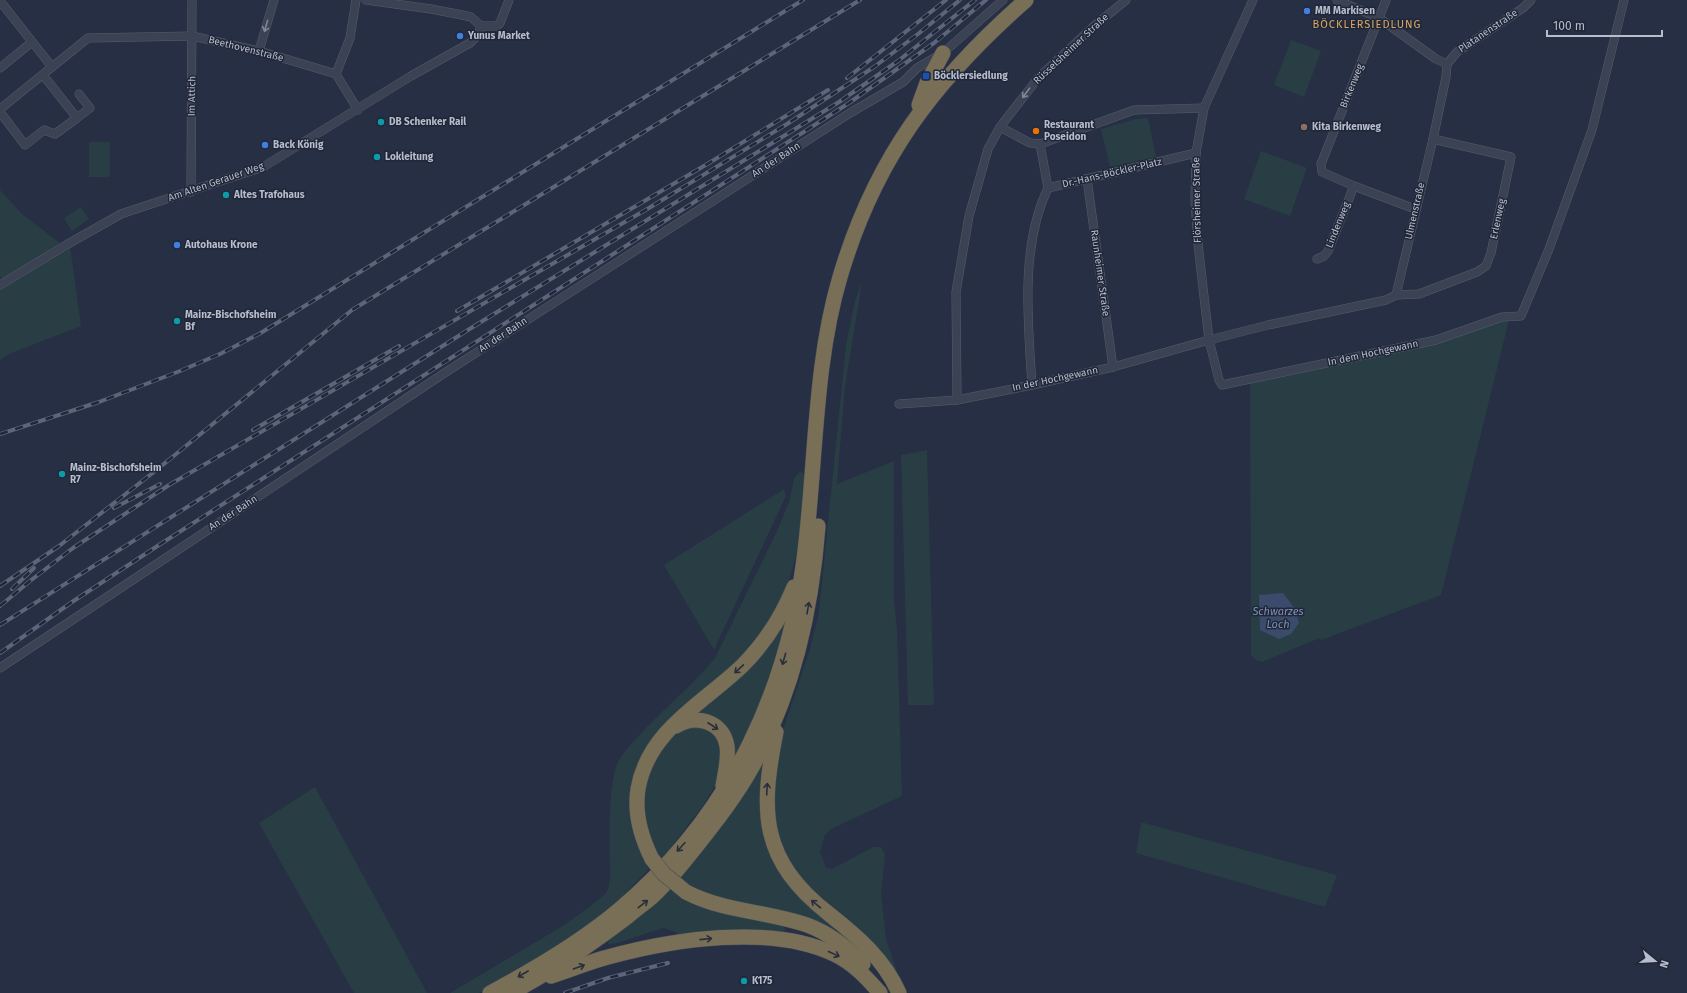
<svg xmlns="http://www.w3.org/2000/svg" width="1687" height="993" font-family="'Fira Sans',sans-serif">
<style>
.green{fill:#283e44}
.water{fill:#3b4b6c}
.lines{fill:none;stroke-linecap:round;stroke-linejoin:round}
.street-casing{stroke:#565d6d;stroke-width:9}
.highway-casing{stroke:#424a5a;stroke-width:16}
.street{stroke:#3b4253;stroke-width:8}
.highway{stroke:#796f57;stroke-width:15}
.rail-casing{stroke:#5d657a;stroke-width:4}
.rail{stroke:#1f2738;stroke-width:2.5;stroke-dasharray:8;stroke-linecap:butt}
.highway-bridge-casing{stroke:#424a5a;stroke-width:16;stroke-linecap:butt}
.highway-bridge{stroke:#796f57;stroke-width:15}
.oneway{stroke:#808696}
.oneway2{stroke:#282e3b}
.shop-dot{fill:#3f7fe0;stroke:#1f2738;stroke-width:1.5}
.transit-dot{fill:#1a4fb4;stroke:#1f2738;stroke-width:1.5}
.culture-dot{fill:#0f9aa8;stroke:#1f2738;stroke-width:1.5}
.education-dot{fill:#8d6e63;stroke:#1f2738;stroke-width:1.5}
.food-dot{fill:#e8710a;stroke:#1f2738;stroke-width:1.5}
.labels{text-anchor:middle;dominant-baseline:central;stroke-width:3;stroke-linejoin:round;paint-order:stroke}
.poi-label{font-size:10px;font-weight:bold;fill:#b8bdcc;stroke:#1f2738;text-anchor:start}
.street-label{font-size:10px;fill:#b8bdcc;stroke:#1f2738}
.neighbourhood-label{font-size:11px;letter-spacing:1px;fill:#d9a566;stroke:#1f2738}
.water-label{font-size:11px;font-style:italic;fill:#7e8fb4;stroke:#1f2738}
</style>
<rect width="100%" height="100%" fill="#262f43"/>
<g class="green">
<polygon points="1291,40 1321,51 1304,97 1274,85"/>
<polygon points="1148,118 1156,157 1110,167 1101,129 1136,119"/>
<rect x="89" y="142" width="21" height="35"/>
<polygon points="1261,151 1307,168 1290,216 1244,199"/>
<polygon points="0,190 22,214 60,243 3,280 0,276"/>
<polygon points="81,207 89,219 72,231 64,218"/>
<polygon points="70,246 81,326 9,354 0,360 0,289"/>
<polygon points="862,282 845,386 837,484 894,461 894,600 897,631 902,796 831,829 825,835 820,852 826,867 832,869 873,847 881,847 885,854 881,894 886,939 898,975 787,868 769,811 778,745 810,649 819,612 846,345 855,301"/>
<polygon points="1501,320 1509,320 1441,595 1321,640 1320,638 1262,662 1256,660 1251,655 1250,383"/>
<polygon points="927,450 934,705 908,705 901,455"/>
<path d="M801 471 806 476 800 534 796 556 787 587 765 629 744 656 654 737 640 760 633 780 643 857 649 869 605 914 525 967 479 993H450L561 927 591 906 606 893 609 886 610 877C610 849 606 778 621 757 625 750 631 744 637 738 661 710 692 687 715 658L778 529 790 499 794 478Z"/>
<polygon points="784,489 786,496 714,650 664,565"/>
<polygon points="791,605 766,694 729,772 730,742 687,719"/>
<polygon points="688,726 708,727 721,741 721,776 704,804 661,860 643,826 642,786 666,737"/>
<polygon points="772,736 768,841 838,929 831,931 704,896 677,877"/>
<polygon points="315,787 427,993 354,993 259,823"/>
<polygon points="1141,822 1337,875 1325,907 1136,853"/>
<polygon points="665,887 684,898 784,925 785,930 782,935 679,936 676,932 663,928 618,943 608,944 609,940 633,922"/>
</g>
<polygon class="water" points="1283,593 1295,609 1299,623 1291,634 1279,639 1260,630 1259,595"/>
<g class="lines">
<g class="street-casing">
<g id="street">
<polyline points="366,0 431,9 462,15 471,17 481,26"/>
<polyline points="1253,0 1204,108 1196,153 1195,201 1198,244 1209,340 1219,380 1222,385 1436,340 1502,317 1521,316 1549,249 1592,130 1624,0"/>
<polyline points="1337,0 1379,18 1436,59 1447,64"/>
<polyline points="1386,0 1321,164 1322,172 1354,186 1415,209"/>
<polyline points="0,1 52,67"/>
<polyline points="481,26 497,26 500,23 509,0"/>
<polyline points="259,51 274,0"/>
<polyline points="1447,64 1457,52 1523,8 1531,0"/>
<polyline points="0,68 32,42"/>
<polyline points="336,74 350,38 356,0"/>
<polyline points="0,109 88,38 192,36 259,51 336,74 358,110"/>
<polyline points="0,112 25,145 44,130 55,134 77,118 43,75"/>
<polyline points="77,118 90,108 79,94"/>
<polyline points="1000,127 1030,143 1040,144 1134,110 1204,108"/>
<polyline points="1040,144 1048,188"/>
<polyline points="1087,179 1113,367"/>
<polyline points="1048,188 1196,153"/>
<polyline points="191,192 192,0"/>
<polyline points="1317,259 1324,256 1328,251 1354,186"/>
<polyline points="0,285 66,245 121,214 263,167 411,76 470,43 478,35 481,26"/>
<polyline points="1396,295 1433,139 1446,77 1447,64"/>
<path d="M1032 385C1028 322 1020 246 1048 188"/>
<polyline points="957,400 956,292 969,216 988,149 1000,127 1039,77 1093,27 1126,0"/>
<polyline points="899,404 957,400 1032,385 1113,367 1209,340 1268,325 1386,300 1396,295 1419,294 1477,272 1486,266 1491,253 1511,157 1433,139"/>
<polyline points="0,668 446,372 850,113 903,82 917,68 943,53 1003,0"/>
</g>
</g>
<g class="highway-casing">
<g id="highway">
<polyline points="919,105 927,83 943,53"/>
<path d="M676 726C696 714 723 721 727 746 729 759 725 773 723 786"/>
<path d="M776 732C760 812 760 860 829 914 857 936 884 959 899 993"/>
<path d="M652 859C641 837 634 814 638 789 648 730 704 703 743 665 765 643 782 616 794 587"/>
<path d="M686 892C724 912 767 911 807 925 829 933 847 947 863 964"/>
<path d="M551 976C570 970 589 962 608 957 674 939 771 924 834 954 853 963 867 978 880 993"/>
<path d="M490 993C535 969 581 942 620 909 732 814 791 687 806 542 816 455 815 361 840 277 875 158 934 81 1026 0"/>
<path d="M511 993C552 971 590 945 627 917 635 910 645 903 653 896 671 879 687 858 702 839 723 813 743 786 758 756 795 685 812 606 818 526"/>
</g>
</g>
<use href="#street" class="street"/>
<use href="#highway" class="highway"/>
<g class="rail-casing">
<g id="rail">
<polyline points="847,78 946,0"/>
<polyline points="457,311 709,163 828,90"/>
<polyline points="253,430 399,346"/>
<polyline points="0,434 99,402 180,371 220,354 259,334 803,0"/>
<polyline points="114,508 160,484"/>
<polyline points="0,586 59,546 159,468 352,310 860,0"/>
<polyline points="12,589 34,568"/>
<polyline points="0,606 30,581 73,548 169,485 649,208 787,124 874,67 918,34 960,0"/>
<polyline points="0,625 468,330 839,102 898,61 975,0"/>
<polyline points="0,653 72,602 159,545 849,103 934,43 986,0"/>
<polyline points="565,993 608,978 668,963"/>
</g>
</g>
<use href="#rail" class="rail"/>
<g class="highway-bridge-casing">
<polyline id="highway-bridge" points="652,859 664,874 686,892"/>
</g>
<use href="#highway-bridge" class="highway-bridge"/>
</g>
<defs><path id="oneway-shaft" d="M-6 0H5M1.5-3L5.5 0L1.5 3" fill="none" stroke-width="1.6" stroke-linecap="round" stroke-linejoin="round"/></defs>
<g class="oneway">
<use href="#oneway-shaft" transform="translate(266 26) rotate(106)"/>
<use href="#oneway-shaft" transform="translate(1026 93) rotate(127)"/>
</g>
<g class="oneway2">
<use href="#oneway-shaft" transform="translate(808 608) rotate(-80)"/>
<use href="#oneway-shaft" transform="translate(784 659) rotate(106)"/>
<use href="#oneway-shaft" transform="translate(739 669) rotate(137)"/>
<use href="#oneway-shaft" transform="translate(713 726) rotate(33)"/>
<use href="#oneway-shaft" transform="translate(767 789) rotate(-87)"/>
<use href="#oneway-shaft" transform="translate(681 847) rotate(132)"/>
<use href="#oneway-shaft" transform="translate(643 904) rotate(-38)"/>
<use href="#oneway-shaft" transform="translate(816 904) rotate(-140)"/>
<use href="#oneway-shaft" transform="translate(706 939) rotate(-6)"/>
<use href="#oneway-shaft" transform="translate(834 954) rotate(25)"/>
<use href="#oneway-shaft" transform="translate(579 967) rotate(-20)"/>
<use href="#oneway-shaft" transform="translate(523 974) rotate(150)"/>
</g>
<g class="shop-dot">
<circle cx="1307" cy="11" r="4"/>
<circle cx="460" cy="36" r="4"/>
<circle cx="265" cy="145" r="4"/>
<circle cx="177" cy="245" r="4"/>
</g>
<rect class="transit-dot" x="922" y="72" width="8" height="8" rx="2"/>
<g class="culture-dot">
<circle cx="381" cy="122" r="4"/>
<circle cx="377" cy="157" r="4"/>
<circle cx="226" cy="195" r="4"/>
<circle cx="177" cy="321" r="4"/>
<circle cx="62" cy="474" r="4"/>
<circle cx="744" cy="981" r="4"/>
</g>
<circle class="education-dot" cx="1304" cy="127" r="4"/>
<circle class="food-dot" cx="1036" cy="131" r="4"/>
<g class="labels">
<g class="poi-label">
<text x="1315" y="11">MM Markisen</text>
<text x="468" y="36">Yunus Market</text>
<text x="934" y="76">Böcklersiedlung</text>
<text x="389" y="122">DB Schenker Rail</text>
<text x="1044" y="125">Restaurant<tspan x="1044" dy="12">Poseidon</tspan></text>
<text x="1312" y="127">Kita Birkenweg</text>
<text x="273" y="145">Back König</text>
<text x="385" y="157">Lokleitung</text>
<text x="234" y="195">Altes Trafohaus</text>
<text x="185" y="245">Autohaus Krone</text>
<text x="185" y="315">Mainz-Bischofsheim<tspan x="185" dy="12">Bf</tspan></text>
<text x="70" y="468">Mainz-Bischofsheim<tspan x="70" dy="12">R7</tspan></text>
<text x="752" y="981">K175</text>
</g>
<g class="street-label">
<text transform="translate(1488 31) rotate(-34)">Platanenstraße</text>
<text transform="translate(246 49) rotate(14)">Beethovenstraße</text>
<text transform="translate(1071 49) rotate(-43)">Rüsselsheimer Straße</text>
<text transform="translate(1352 86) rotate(-68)">Birkenweg</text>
<text transform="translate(192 96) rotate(-89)">Im Attich</text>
<text transform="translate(776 160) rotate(-33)">An der Bahn</text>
<text transform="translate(1112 173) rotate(-13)">Dr.-Hans-Böckler-Platz</text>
<text transform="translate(216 182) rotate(-19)">Am Alten Gerauer Weg</text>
<text transform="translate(1197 200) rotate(-91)">Flörsheimer Straße</text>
<text transform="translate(1415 211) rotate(-77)">Ulmenstraße</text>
<text transform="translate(1498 219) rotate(-78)">Erlenweg</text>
<text transform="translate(1338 225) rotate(-68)">Lindenweg</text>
<text transform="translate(1100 273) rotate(82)">Raunheimer Straße</text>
<text transform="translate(503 335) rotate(-33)">An der Bahn</text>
<text transform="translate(1373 353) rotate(-12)">In dem Hochgewann</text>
<text transform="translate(1055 379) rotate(-12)">In der Hochgewann</text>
<text transform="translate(233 513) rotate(-33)">An der Bahn</text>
</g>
<g class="neighbourhood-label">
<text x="1367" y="24">BÖCKLERSIEDLUNG</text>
</g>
<g class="water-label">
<text x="1278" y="611">Schwarzes<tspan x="1278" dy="13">Loch</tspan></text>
</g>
</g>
<g transform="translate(1655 961) rotate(108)" stroke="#1f2738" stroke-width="3" paint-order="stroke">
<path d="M0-3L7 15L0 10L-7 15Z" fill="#b8bdcc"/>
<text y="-6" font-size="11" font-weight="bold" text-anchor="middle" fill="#b8bdcc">N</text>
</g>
<path d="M1547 30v6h115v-6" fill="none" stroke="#b8bdcc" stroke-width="2"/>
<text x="1553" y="30" font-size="12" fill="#b8bdcc" stroke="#1f2738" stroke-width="3" paint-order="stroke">100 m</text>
</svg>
